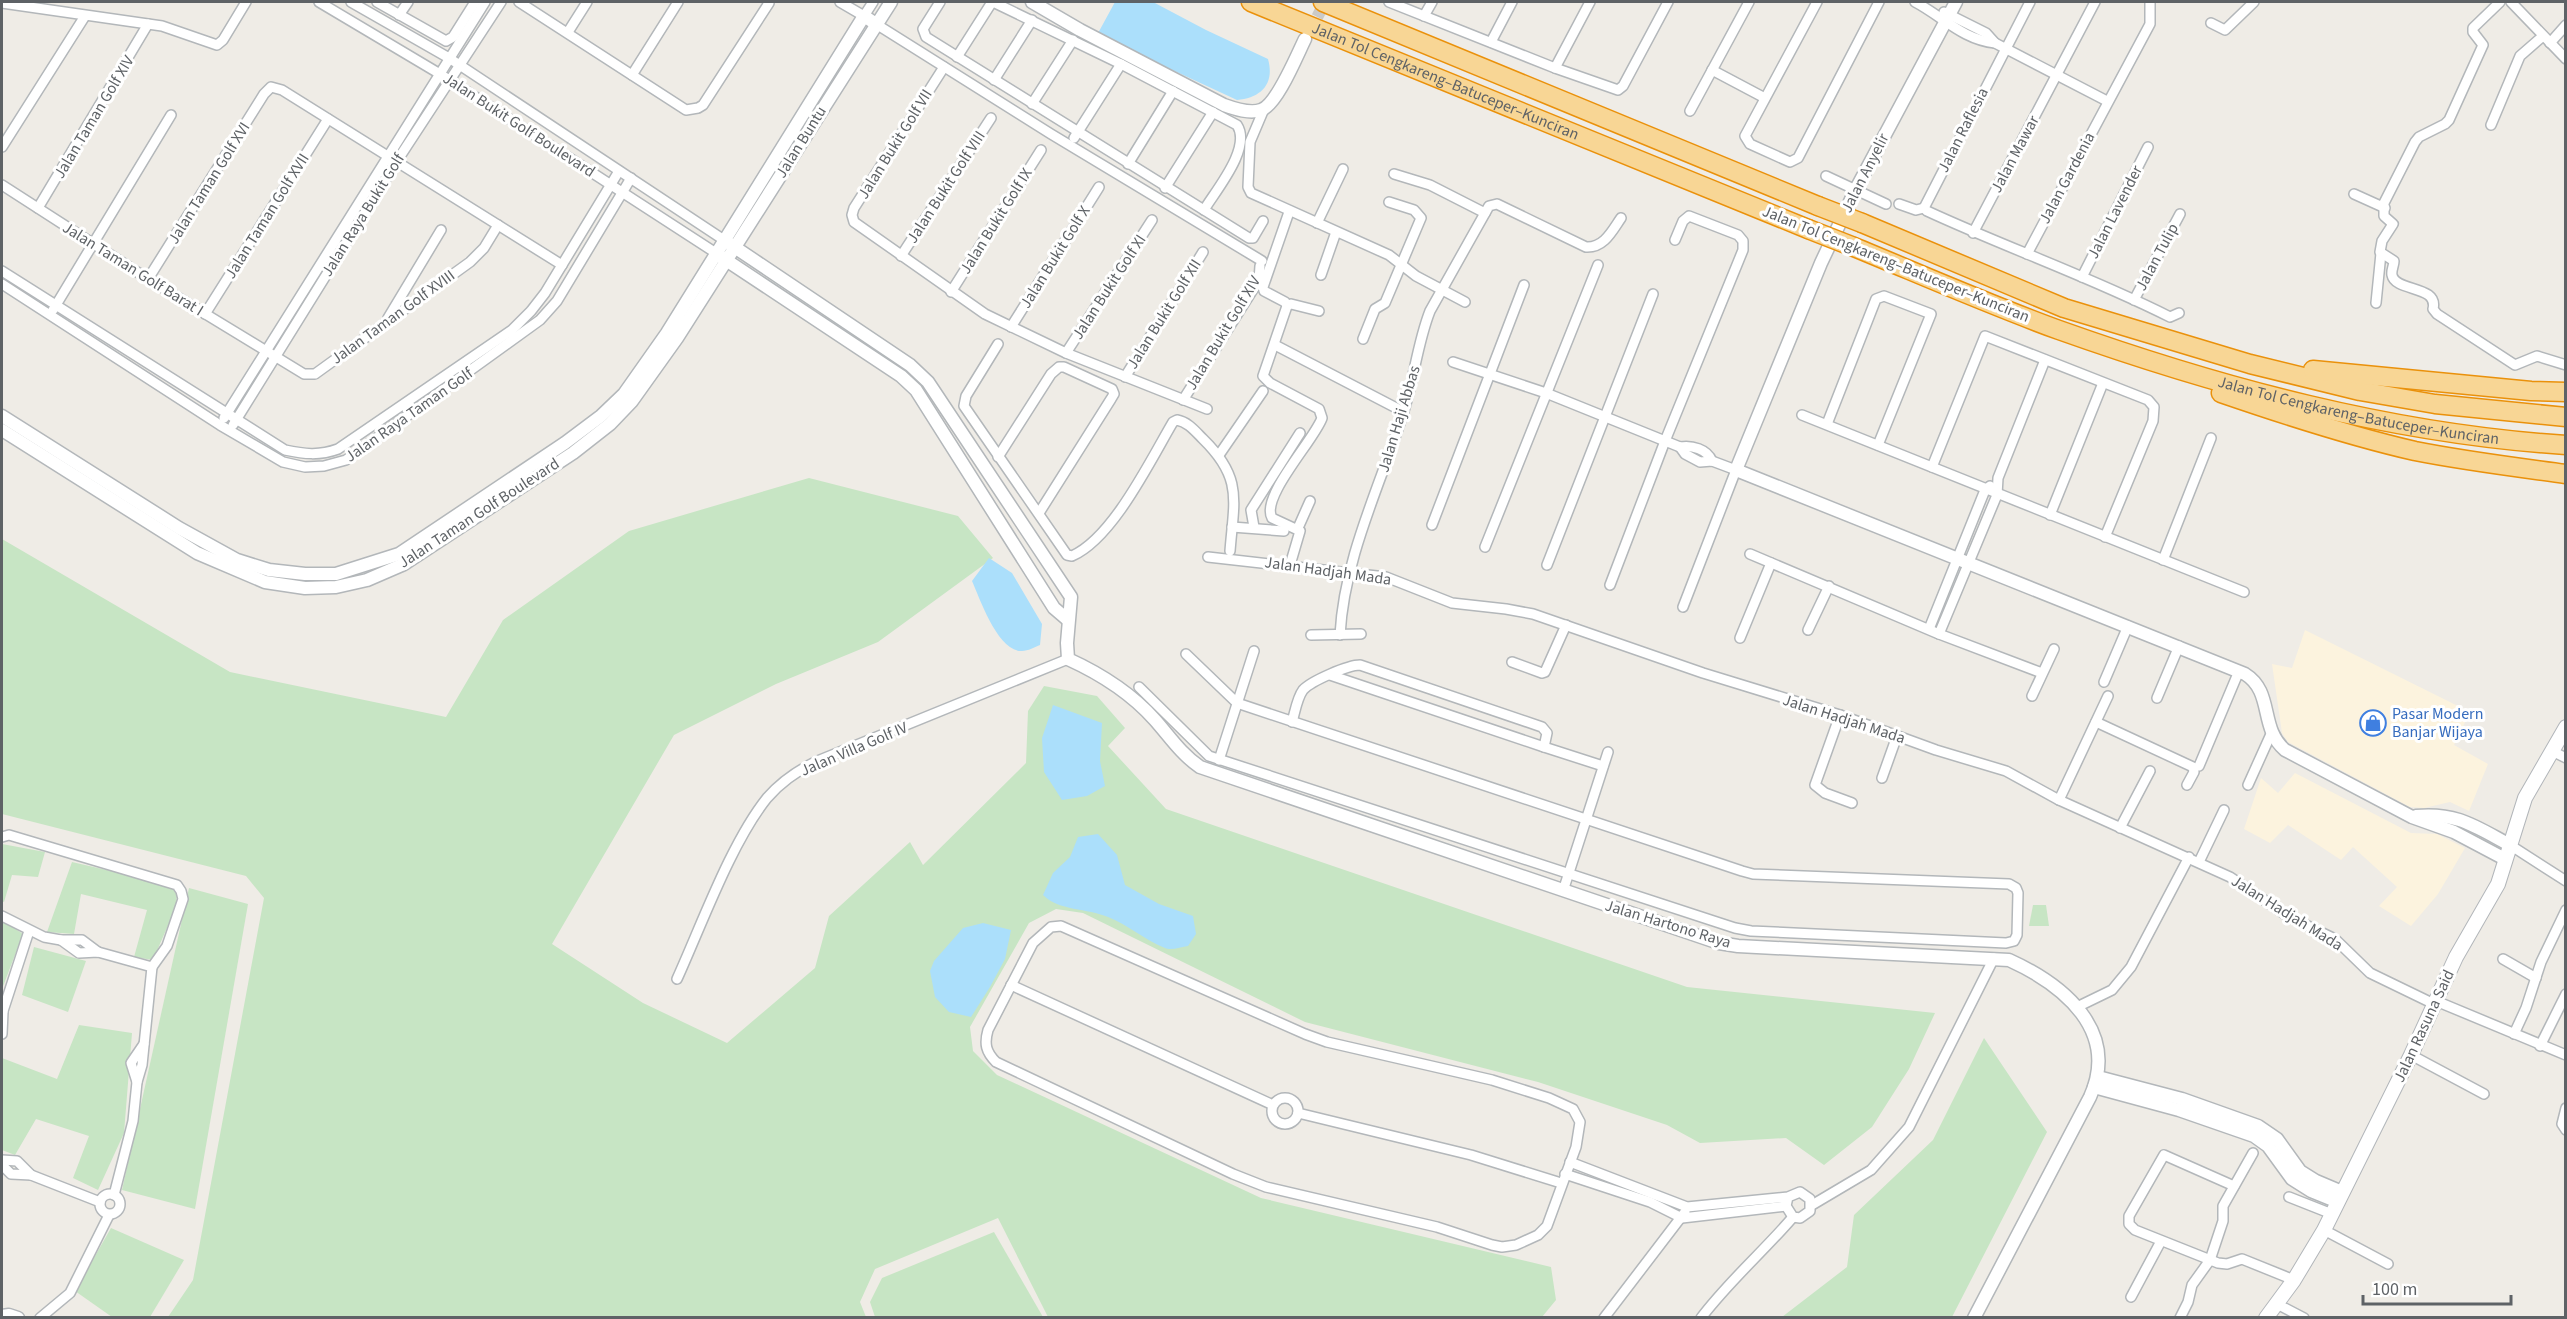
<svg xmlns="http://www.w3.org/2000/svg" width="2567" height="1319" font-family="'Source Sans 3',sans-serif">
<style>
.commercial{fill:#fcf3de}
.green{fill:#c7e5c4}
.water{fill:#abdffb}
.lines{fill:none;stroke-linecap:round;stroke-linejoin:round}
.tertiary-tunnel{stroke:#cbcac6;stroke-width:12;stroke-dasharray:12 6;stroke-linecap:butt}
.minor-casing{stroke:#b3b7ba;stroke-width:12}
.tertiary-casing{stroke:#b3b7ba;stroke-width:15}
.secondary-casing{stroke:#b2b6ba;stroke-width:16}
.motorway-casing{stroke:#ea910b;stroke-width:21}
.minor{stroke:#fff;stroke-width:9}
.tertiary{stroke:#fff;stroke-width:12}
.secondary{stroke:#fff;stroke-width:14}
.motorway{stroke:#f8d695;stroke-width:18}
.motorway-bridge-casing{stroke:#ea910b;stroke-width:21;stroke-linecap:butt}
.motorway-bridge{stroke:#f8d695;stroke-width:18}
.labels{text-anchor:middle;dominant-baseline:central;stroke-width:6;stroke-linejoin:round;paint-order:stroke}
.street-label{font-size:16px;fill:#5e6266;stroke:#fff}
.shop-label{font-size:16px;fill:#366cbe;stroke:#fff;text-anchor:start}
</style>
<rect width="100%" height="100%" fill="#efece6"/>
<g class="commercial">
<polygon points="2305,630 2470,712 2454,745 2488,764 2469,811 2450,802 2424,808 2410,807 2288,742 2282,733 2272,664 2292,668"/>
<polygon points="2295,773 2411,833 2437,834 2465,848 2438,894 2411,926 2379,906 2397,887 2353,847 2341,860 2288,825 2270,843 2244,829 2261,778 2278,793"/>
</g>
<g class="green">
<polygon points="809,478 958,516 993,558 878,642 776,684 674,735 552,944 643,1003 727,1043 815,968 829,916 910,842 923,865 1026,763 1028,711 1044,686 1097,696 1125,728 1108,746 1166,809 1687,987 1935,1013 1909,1069 1872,1127 1824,1165 1786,1138 1700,1143 1667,1125 1538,1082 1305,1022 1083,913 1056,909 1029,923 970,1027 973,1051 997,1075 1261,1198 1551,1267 1556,1300 1542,1317 1048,1317 998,1218 875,1269 860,1302 866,1317 168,1317 193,1280 264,898 246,876 2,814 2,539 230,672 446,717 503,620 629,531"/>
<polygon points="2,844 45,852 38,877 12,875 4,902 2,901"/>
<polygon points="72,862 167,884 177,893 176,907 153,960 134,957 147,910 81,894 74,934 47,932"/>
<polygon points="189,888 248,904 195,1209 122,1190"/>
<polygon points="2033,905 2046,905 2049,926 2029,926"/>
<polygon points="2,920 23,934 2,989"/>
<polygon points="34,947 86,961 68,1012 22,995"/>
<polygon points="79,1025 132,1033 124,1133 98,1190 73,1178 89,1136 36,1119 15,1155 2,1150 2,1058 57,1079"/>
<polygon points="1984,1038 2047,1132 1952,1317 1782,1317 1847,1267 1854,1215 1933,1140"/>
<polygon points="111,1228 184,1260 150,1317 112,1317 75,1291"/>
<polygon points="994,1232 1043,1317 875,1317 870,1302 882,1278"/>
</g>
<g class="water">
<path d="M1115 2H1153L1206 30 1268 59C1275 84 1261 98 1237 100L1097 35Z"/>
<path d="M989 558 1012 573 1042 624 1040 645C1035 647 1028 651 1022 651 998 652 980 599 972 581Z"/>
<polygon points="1053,705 1102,723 1100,761 1105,786 1087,796 1062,800 1044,772 1042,738"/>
<path d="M1098 834 1117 855 1125 885 1159 904 1193 916 1196 934 1188 946C1181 947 1171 951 1165 948 1145 940 1128 925 1108 917 1087 908 1059 911 1043 895L1053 873 1070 857 1078 837Z"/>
<polygon points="983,923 1011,930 1005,959 990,987 971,1017 949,1012 935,997 930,971 934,961 963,928"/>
</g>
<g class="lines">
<polyline class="tertiary-tunnel" points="1309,33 1325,2"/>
<g class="minor-casing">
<g id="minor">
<polyline points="319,2 440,74 716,253"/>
<polyline points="351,2 449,58 724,240"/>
<polyline points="377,2 446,41 453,37 475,2"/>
<polyline points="519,2 686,110 698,108 703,105 769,3"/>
<polyline points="840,2 864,16 873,2"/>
<polyline points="940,2 923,29 926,37 1249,238 1253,238 1263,221"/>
<path d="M993 2 1121 64 1237 125C1252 148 1216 190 1204 210"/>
<polyline points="1389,2 1555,68 1618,90 1623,86 1668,2"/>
<polyline points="1817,2 1745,136 1750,144 1790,162 1798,158 1879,2"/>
<path d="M1915 2C1942 16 1963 40 1995 43L2107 101"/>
<path d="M2030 2 1924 208 1927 211C2007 248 2091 277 2170 317L2179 313"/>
<path d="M2500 2 2473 28V32L2483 45 2449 120 2445 124 2419 137 2415 142 2384 203V216L2393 224 2382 241 2380 252 2394 261C2394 266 2391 270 2392 275 2395 292 2439 285 2433 309L2437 314 2515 365 2537 356 2566 365"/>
<polyline points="2511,2 2566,59"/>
<polyline points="2,3 162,26 217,45 223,40 246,2"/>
<polyline points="1944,12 1986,33 1995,43"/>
<polyline points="399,15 408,2"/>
<polyline points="1424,16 1432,2"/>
<polyline points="2211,23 2225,30 2254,2"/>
<polyline points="876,24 1051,134 1262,261"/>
<polyline points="568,32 587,2"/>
<polyline points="1491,42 1512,2"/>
<polyline points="2550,43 2566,25"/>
<polyline points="957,57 992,2"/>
<polyline points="944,67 854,208 852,215 854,222 985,314 1066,353 1207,409"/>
<polyline points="1555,68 1590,2"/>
<polyline points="1712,70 1763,97"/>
<polyline points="632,75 678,2"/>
<polyline points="994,80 1032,20"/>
<polyline points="1032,104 1073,40"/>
<polyline points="1264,109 1250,142 1248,187 1251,193 1389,255 1416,276 1465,302"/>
<polyline points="1690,111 1749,2"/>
<polyline points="2491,125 2520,56 2543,36"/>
<polyline points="1074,138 1121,64"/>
<polyline points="2,147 85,16"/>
<polyline points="1128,164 1173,91"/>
<polyline points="1394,174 1430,185 1485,213"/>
<polyline points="1826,176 1886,204"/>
<polyline points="2,185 148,279 304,374 315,374 470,262 484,248 498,225"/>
<polyline points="1165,188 1213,112"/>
<polyline points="2354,194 2385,208"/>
<polyline points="1899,204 1916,210 1924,208"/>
<polyline points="38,208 148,24"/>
<path d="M1289 212 1263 287 1264 291 1285 302 1287 306 1263 376 1270 383 1319 409 1322 418C1315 439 1260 497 1272 518L1300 531 1290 565"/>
<polyline points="1317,223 1343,169"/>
<polyline points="1973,233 2095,2"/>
<polyline points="2027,254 2150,24 2150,2"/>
<polyline points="901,256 991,118"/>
<path d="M2 271 285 450C304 454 319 456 338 449L512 330 531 311 545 293 619 171"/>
<polyline points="1321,275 1336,232"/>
<polyline points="2082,277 2148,147"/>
<polyline points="148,279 264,94 271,87 282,90 562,265"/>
<polyline points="2,284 220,425 283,462 305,467 324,466 346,460 540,320 557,301 631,178"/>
<polyline points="951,292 1041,150"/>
<polyline points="2134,300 2180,214"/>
<polyline points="2376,303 2381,253"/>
<polyline points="1287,305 1291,304 1319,311"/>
<polyline points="53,310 171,115"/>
<polyline points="205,314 328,119"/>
<polyline points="388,318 441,230"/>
<polyline points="1011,327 1099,187"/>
<polyline points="1363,339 1375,309 1385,303 1421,218 1414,210 1389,202"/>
<path d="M998 344 966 396 964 406 1067 555 1072 556C1113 538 1150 461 1173 422L1177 420C1188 422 1195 431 1203 439 1243 478 1234 500 1230 551"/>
<polyline points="1275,345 1404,412"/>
<polyline points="1066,353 1152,220"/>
<path d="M1453 362 1546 393 1680 447C1692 445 1707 449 1712 461"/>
<polyline points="1125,377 1203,252"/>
<polyline points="1183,400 1259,280 1260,266"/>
<polyline points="1802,415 2244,592"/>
<polyline points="224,418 485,2"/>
<polyline points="1827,424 1876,299 1884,296 1931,314 1878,445"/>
<polyline points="233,425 397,161 501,2"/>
<polyline points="1680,447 1685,454 1700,462 1712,461 1736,470 1683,607"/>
<polyline points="1219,455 1263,391"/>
<polyline points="998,457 1051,374 1059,367 1064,367 1112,389 1114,394 1111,399 1039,513"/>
<polyline points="1932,467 1985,336 2148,400 2154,407 2153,421 2105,537"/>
<polyline points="2050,515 2103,383"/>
<polyline points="1432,525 1524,285"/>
<polyline points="1232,527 1284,531"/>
<polyline points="1254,527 1251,510 1300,433"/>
<polyline points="1298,528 1310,501"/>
<polyline points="1485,547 1598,265"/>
<polyline points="1750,554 1939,634 2042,673"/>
<polyline points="1208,557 1386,577 1452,603 1506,609 1533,614 1703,673 1840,715 1936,750 2006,771 2059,800 2230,877 2289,917 2335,939 2370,973 2434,1004"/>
<polyline points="2163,560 2211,438"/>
<polyline points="1547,565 1653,294"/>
<polyline points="1610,585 1665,441 1743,250 1743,241 1738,235 1689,216 1683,221 1675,240"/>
<polyline points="1929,629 1985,490 1990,486"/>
<polyline points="1808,630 1829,586"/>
<polyline points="1939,634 1997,495 1998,478 2045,360"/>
<polyline points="1311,635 1361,634"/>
<path d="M1340 635C1344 558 1380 486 1403 414 1414 380 1417 344 1430 311L1489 206 1497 204 1586 247C1604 248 1612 231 1621 218"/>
<polyline points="1740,638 1771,563"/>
<polyline points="1512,662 1542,673 1545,672 1566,625"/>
<polyline points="1330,675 1544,747"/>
<polyline points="2104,682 2128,626"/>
<polyline points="1139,687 1209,756 1735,928 1751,931 2006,943 2014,941 2017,935 2018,893 2016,888 2009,884 1753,874 1742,871 1237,703 1186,654"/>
<polyline points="2032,696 2054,649"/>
<polyline points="2157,698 2179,646"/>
<polyline points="1840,715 1815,785 1825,793 1852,803"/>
<path d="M1292 722C1295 712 1297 698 1303 690 1311 681 1348 665 1360 665L1542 727 1547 733 1544 747 1603 766"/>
<polyline points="2096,722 2193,767 2194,772 2187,785"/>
<polyline points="2552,751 2566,758"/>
<polyline points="1219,760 1254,651"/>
<polyline points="2199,766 2239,671"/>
<polyline points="1882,778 1897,736"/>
<polyline points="2248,785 2271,734"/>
<polyline points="2059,800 2108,696"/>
<polyline points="2120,828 2150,771"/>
<polyline points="2,837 9,835 177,885 181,891 183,899 167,946 152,967"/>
<polyline points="2510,845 2566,881"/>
<polyline points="2199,862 2224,810"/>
<polyline points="1563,891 1608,752"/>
<polyline points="2,916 44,937 61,940 82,940 98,952"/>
<path d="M1061 926 1305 1034 1327 1042 1492 1080 1549 1098 1573 1109 1580 1122 1576 1147 1547 1226 1538 1235 1516 1245 1502 1247 1492 1245 1437 1227 1266 1187 1233 1174 996 1062C986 1052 984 1044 988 1030L1033 943 1051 927Z"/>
<polyline points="61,940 79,953 98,952 152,967 142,1065 137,1082 133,1121 114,1195"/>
<polyline points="2503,959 2536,978"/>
<path d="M677 979C702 924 731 843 767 798 780 783 797 771 815 762L1068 659"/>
<polyline points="1011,985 1273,1105"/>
<polyline points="2436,1001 2566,1055"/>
<polyline points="2077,1007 2112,990 2131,967 2189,857"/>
<polyline points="2,1014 29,931"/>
<polyline points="2,1034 3,1012"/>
<polyline points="2514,1034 2526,1008 2541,962 2566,910"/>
<polyline points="2540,1046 2566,994"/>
<polyline points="2411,1055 2484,1094"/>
<polyline points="137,1082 131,1063 144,1044"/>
<circle cx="1285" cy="1111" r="13"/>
<polyline points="2566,1108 2562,1124 2566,1130"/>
<polyline points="1298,1113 1471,1155 1561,1183"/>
<polyline points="2,1160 17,1161 31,1175"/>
<polyline points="1570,1162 1687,1207 1788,1197 1800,1192 1810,1199 1810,1211 1800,1218 1793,1217 1786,1206 1788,1197"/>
<polyline points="2,1165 11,1174 31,1175 100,1202"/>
<polyline points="1565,1174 1650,1202 1682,1218 1786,1206"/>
<polyline points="2234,1186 2164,1155 2129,1216 2129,1224 2135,1230 2218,1263 2227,1264 2242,1259 2294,1280"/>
<circle cx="110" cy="1204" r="10"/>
<polyline points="2289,1197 2332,1214"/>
<polyline points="1812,1205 1871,1170 1909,1127 1994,958"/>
<polyline points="2324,1230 2388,1264"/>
<polyline points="2131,1297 2161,1241"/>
<polyline points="2277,1304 2304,1318"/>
<polyline points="40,1318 70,1293 109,1215"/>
<polyline points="1604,1318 1685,1212"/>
<path d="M1701 1318C1729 1281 1763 1252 1793 1217"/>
<polyline points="2180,1318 2188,1302 2192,1285 2210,1260 2223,1221 2223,1206 2253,1153"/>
</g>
</g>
<g class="tertiary-casing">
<g id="tertiary">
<path d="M1032 2 1080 30 1224 105C1235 109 1250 114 1261 110 1277 105 1297 55 1305 39"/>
<path d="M1956 2 1856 189 1821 263 1736 470 2245 674C2274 692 2259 728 2285 750L2412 817 2454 832 2505 859"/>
<path d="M724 240 910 365 928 382 1071 597 1067 643 1068 659C1101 674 1131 693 1155 720 1170 737 1181 754 1200 767L1719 943 1738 946 2009 960C2064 985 2120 1031 2090 1097L1974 1318"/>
<polyline points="720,256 901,376 916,390 1054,608 1068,620"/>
<polyline points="2,416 179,528 237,560 269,570 305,574 336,574 399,554 565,443 601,416 624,394 667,333 864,16 876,24"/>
<polyline points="2,430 197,553 265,582 305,588 336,587 367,580 404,564 573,453 610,424 632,401 677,338 891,2"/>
<path d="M2416 816C2457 812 2476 827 2510 845"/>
<polyline points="2098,1077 2182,1099 2258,1126 2277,1139 2300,1171 2316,1181 2342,1192"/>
<polyline points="2094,1087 2179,1110 2254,1136 2268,1146 2292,1179 2311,1191 2338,1202"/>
<polyline points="2,1316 9,1315 18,1318"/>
</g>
</g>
<g class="secondary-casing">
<polyline id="secondary" points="2266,1318 2294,1280 2324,1230 2411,1055 2456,957 2498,884 2525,798 2566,727"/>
</g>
<g class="motorway-casing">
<g id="motorway">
<path id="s1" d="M1251 2 1808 229"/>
<polyline points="1323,2 1818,206"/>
<polyline points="1862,223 2064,308 2250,364 2360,391 2435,404 2566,417"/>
<path id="s2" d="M1854 247C1922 275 1990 305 2059 330 2222 388 2393 434 2566 445"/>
<polyline points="2313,370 2531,391 2566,392"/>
<path d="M2221 393C2285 415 2349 436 2415 451 2465 461 2515 467 2566 474"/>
</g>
</g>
<use href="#minor" class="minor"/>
<use href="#tertiary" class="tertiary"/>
<use href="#secondary" class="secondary"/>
<use href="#motorway" class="motorway"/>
<g class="motorway-bridge-casing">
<g id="motorway-bridge">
<polyline points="1818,206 1862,223"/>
<polyline points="1808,229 1854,247"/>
</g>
</g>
<use href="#motorway-bridge" class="motorway-bridge"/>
</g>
<defs>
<g id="shop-ring" transform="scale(1.35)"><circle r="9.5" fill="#fff" stroke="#3f7fe0" stroke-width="1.5"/><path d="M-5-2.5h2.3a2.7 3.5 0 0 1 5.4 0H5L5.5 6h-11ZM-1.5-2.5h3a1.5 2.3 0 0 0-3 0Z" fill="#3f7fe0"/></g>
</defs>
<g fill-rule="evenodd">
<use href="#shop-ring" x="2373" y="723"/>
</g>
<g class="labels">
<g class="street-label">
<text stroke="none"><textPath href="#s1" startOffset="210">Jalan Tol Cengkareng–Batuceper–Kunciran</textPath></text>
<text transform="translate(94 117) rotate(-59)">Jalan Taman Golf XIV</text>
<text transform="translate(519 125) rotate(33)">Jalan Bukit Golf Boulevard</text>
<text transform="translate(1963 130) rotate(-63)">Jalan Raflesia</text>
<text transform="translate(801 142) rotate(-58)">Jalan Buntu</text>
<text transform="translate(895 144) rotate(-58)">Jalan Bukit Golf VII</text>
<text transform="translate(2015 154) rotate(-62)">Jalan Mawar</text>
<text transform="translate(1865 173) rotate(-63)">Jalan Anyelir</text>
<text transform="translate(2067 178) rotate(-62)">Jalan Gardenia</text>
<text transform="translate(209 183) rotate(-58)">Jalan Taman Golf XVI</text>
<text transform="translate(946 187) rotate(-57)">Jalan Bukit Golf VIII</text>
<text transform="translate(2115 212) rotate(-63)">Jalan Lavender</text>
<text transform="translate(363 215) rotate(-58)">Jalan Raya Bukit Golf</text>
<text transform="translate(267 216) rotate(-58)">Jalan Taman Golf XVII</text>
<text transform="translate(996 221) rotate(-58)">Jalan Bukit Golf IX</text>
<text transform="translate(1055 257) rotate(-58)">Jalan Bukit Golf X</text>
<text transform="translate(2157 257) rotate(-62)">Jalan Tulip</text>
<text transform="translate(1896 264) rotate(22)">Jalan Tol Cengkareng–Batuceper–Kunciran</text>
<text transform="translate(133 269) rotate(32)">Jalan Taman Golf Barat I</text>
<text transform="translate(1109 287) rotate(-57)">Jalan Bukit Golf XI</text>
<text transform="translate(1164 314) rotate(-58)">Jalan Bukit Golf XII</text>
<text transform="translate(393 317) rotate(-36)">Jalan Taman Golf XVIII</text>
<text transform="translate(1223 333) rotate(-59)">Jalan Bukit Golf XIV</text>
<text stroke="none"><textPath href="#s2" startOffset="532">Jalan Tol Cengkareng–Batuceper–Kunciran</textPath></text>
<text transform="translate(409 415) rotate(-35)">Jalan Raya Taman Golf</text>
<text transform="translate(1399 419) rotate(-73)">Jalan Haji Abbas</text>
<text transform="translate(479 513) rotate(-33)">Jalan Taman Golf Boulevard</text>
<text transform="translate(1328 571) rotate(8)">Jalan Hadjah Mada</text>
<text transform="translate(1844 719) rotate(18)">Jalan Hadjah Mada</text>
<text transform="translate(854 749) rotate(-23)">Jalan Villa Golf IV</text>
<text transform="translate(2287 913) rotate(32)">Jalan Hadjah Mada</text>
<text transform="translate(1668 924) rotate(17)">Jalan Hartono Raya</text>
<text transform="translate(2424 1026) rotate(-65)">Jalan Rasuna Said</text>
</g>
<g class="shop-label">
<text x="2392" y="714">Pasar Modern<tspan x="2392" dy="18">Banjar Wijaya</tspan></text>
</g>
</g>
<rect width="2567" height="1319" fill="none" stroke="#5e6266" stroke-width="6"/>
<path d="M2363 1295v9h148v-9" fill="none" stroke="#5e6266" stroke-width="3"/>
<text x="2372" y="1295" font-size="18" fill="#5e6266" stroke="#ffffff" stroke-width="4.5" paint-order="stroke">100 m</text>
</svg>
